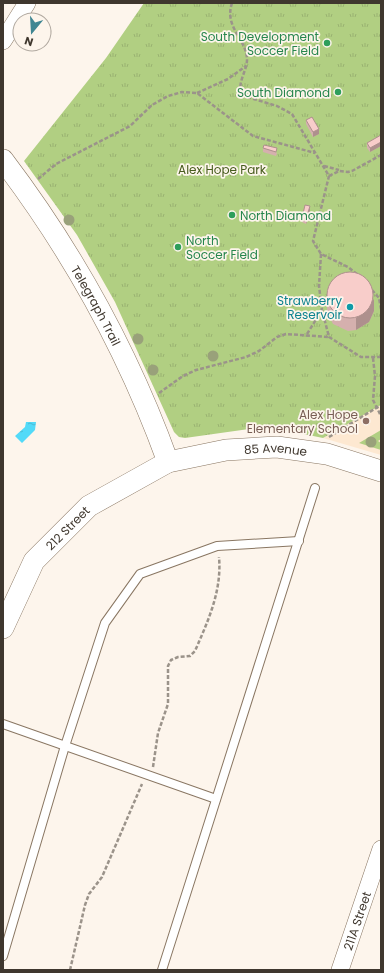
<svg xmlns="http://www.w3.org/2000/svg" width="384" height="973" font-family="Poppins,sans-serif">
<style>
.built{fill:#fde8d1}
.green{fill:#b1cf82}
.park{fill:url(#park-tufts)}
.water{fill:url(#water-ripples)}
.lines{fill:none;stroke-linecap:round;stroke-linejoin:round}
.service-casing{stroke:#897662;stroke-width:10}
.minor-casing{stroke:#897662;stroke-width:18}
.tertiary-casing{stroke:#897662;stroke-width:22}
.path{stroke:#9b938a;stroke-width:2.5;stroke-dasharray:4 2;stroke-linecap:butt}
.service{stroke:#fff;stroke-width:8}
.minor{stroke:#fff;stroke-width:17}
.tertiary{stroke:#fff;stroke-width:21}
.tree{fill:#99a17a}
.wall{fill:#d5b0ae}
.shaded-wall{fill:#ae908d}
.building{fill:#f8cdca;stroke:#ae908d}
.leisure-dot{fill:#2e9e5b;stroke:#fdf5ec;stroke-width:1.5}
.culture-dot{fill:#0f9aa8;stroke:#fdf5ec;stroke-width:1.5}
.education-dot{fill:#8d6e63;stroke:#fdf5ec;stroke-width:1.5}
.labels{text-anchor:middle;dominant-baseline:central;stroke-width:3.5;stroke-linejoin:round;paint-order:stroke}
.leisure-label{font-size:12px;fill:#27864d;stroke:#fdf5ec;text-anchor:end}
.park-label{font-size:12px;fill:#475c1d;stroke:#fdf5ec}
.culture-label{font-size:12px;fill:#0d838f;stroke:#fdf5ec;text-anchor:end}
.street-label{font-size:12px;fill:#3f372e;stroke:#fdf5ec}
.education-label{font-size:12px;fill:#785e54;stroke:#fdf5ec;text-anchor:end}
</style>
<defs>
<pattern id="park-tufts" width="24" height="20" patternUnits="userSpaceOnUse"><rect width="24" height="20" fill="#b1cf82"/><path d="M3 7l-1-3M5 7V3M7 7l1-3M15 17l-1-3M17 17v-4M19 17l1-3" fill="none" stroke="#99b271"/></pattern>
<pattern id="water-ripples" width="26" height="14" patternUnits="userSpaceOnUse"><rect width="26" height="14" fill="#53daf8"/><path d="M2 4q2-2 4 0t4 0M15 11q2-2 4 0t4 0" fill="none" stroke="#49bcd5"/></pattern>
</defs>
<rect width="100%" height="100%" fill="#fdf5ec"/>
<polygon class="built" points="381,405 381,455 323,438"/>
<polygon class="green" points="381,430 381,439 378,441 381,443 381,450 359,443"/>
<polygon class="park" points="144,3 381,3 381,405 323,438 274,428 249,429 185,438 179,437 174,432 115,302 77,235 24,161 106,58"/>
<polygon class="water" points="26,422 36,422 35,430 22,443 15,436 25,427"/>
<g class="lines">
<g class="service-casing">
<g id="service">
<polyline points="3,724 216,799"/>
<polyline points="3,956 65,746 105,623 140,574 217,546 299,541"/>
<polyline points="162,970 315,488"/>
</g>
</g>
<g class="minor-casing">
<g id="minor">
<polyline points="3,41 27,3"/>
<path id="s1" d="M340 970 381 849"/>
</g>
</g>
<g class="tertiary-casing">
<g id="tertiary">
<path id="s2" d="M3 160C72 251 129 354 168 462"/>
<path id="s3" d="M3 628 34 561 89 506 168 462 226 450 277 447 327 454 381 471"/>
</g>
</g>
<g class="path">
<path d="M232 3C224 27 245 37 247 58 248 71 234 86 244 96L277 106 292 114 329 176 313 241 321 254 348 267 358 275"/>
<polyline points="197,93 228,79 246,66"/>
<polyline points="324,166 339,170"/>
<polyline points="329,176 339,171 348,172 352,171 381,155"/>
<polyline points="38,179 56,164 130,126 152,105 168,96 182,92 197,93 253,136 315,153"/>
<polyline points="321,254 319,286 322,310 329,337 361,357 381,357"/>
<polyline points="372,290 379,298 381,309"/>
<polyline points="307,334 322,310"/>
<polyline points="373,358 375,376 373,400 381,416"/>
<polyline points="159,393 183,376 196,370 246,357 259,351 277,337 286,334 329,337"/>
<polyline points="329,437 381,405"/>
<path d="M153 767 158 733 168 704V666L171 660 178 657 190 656 195 651C208 621 222 591 219 557"/>
<polyline points="70,970 85,905 89,894 102,877 142,784"/>
</g>
<use href="#service" class="service"/>
<use href="#minor" class="minor"/>
<use href="#tertiary" class="tertiary"/>
</g>
<g class="tree">
<circle cx="69" cy="220" r="5.5"/>
<circle cx="138" cy="339" r="5.5"/>
<circle cx="213" cy="356" r="5.5"/>
<circle cx="153" cy="370" r="5.5"/>
<circle cx="371" cy="442" r="5.5"/>
</g>
<g class="wall">
<polygon points="306,120 319,134 313,137 306,124"/>
<polygon points="381,135 381,146 370,152 367,148 367,143"/>
<polygon points="264,145 277,153 276,156 263,152 263,148"/>
<polygon points="310,211 306,224 302,222 302,218"/>
<polygon points="327,292 374,311 369,322 356,330 348,331 333,324 327,312"/>
</g>
<g class="shaded-wall">
<polygon points="319,129 319,134 313,137 313,132"/>
<polygon points="381,142 381,146 370,152 370,148"/>
<polygon points="310,206 310,211 306,224 306,219"/>
<polygon points="374,299 374,311 369,322 356,330 356,318"/>
</g>
<g class="building">
<polygon points="312,117 319,129 313,132 306,120"/>
<polygon points="381,135 381,142 370,148 367,143"/>
<polygon points="264,145 277,148 276,152 263,148"/>
<polygon points="305,205 310,206 306,219 302,218"/>
<circle cx="350" cy="295" r="23"/>
</g>
<g class="leisure-dot">
<circle cx="327" cy="43" r="4"/>
<circle cx="338" cy="92" r="4"/>
<circle cx="232" cy="215" r="4"/>
<circle cx="178" cy="247" r="4"/>
</g>
<circle class="culture-dot" cx="350" cy="307" r="4"/>
<circle class="education-dot" cx="366" cy="421" r="4"/>
<g class="labels">
<g class="leisure-label">
<text x="319" y="36">South Development<tspan x="319" dy="14">Soccer Field</tspan></text>
<text x="330" y="92">South Diamond</text>
<text x="240" y="215" text-anchor="start">North Diamond</text>
<text x="186" y="240" text-anchor="start">North<tspan x="186" dy="14">Soccer Field</tspan></text>
</g>
<g class="park-label">
<text x="222" y="169">Alex Hope Park</text>
</g>
<g class="culture-label">
<text x="342" y="300">Strawberry<tspan x="342" dy="14">Reservoir</tspan></text>
</g>
<g class="street-label">
<text stroke="none"><textPath href="#s2" startOffset="173">Telegraph Trail</textPath></text>
<text stroke="none"><textPath href="#s3" startOffset="351">85 Avenue</textPath></text>
<text stroke="none"><textPath href="#s3" startOffset="121">212 Street</textPath></text>
<text stroke="none"><textPath href="#s1" startOffset="52">211A Street</textPath></text>
</g>
<g class="education-label">
<text x="358" y="414">Alex Hope<tspan x="358" dy="14">Elementary School</tspan></text>
</g>
</g>
<rect width="384" height="973" fill="none" stroke="#3f372e" stroke-width="8"/>
<g transform="translate(32 32) rotate(198)"><circle r="19" fill="#fdf5ec" stroke="#b1a9a0"/>
<path d="M0-3L7 15L0 10L-7 15Z" fill="#408692"/>
<text y="-6" font-size="11" font-weight="bold" text-anchor="middle" fill="#3f372e">N</text>
</g>
</svg>
